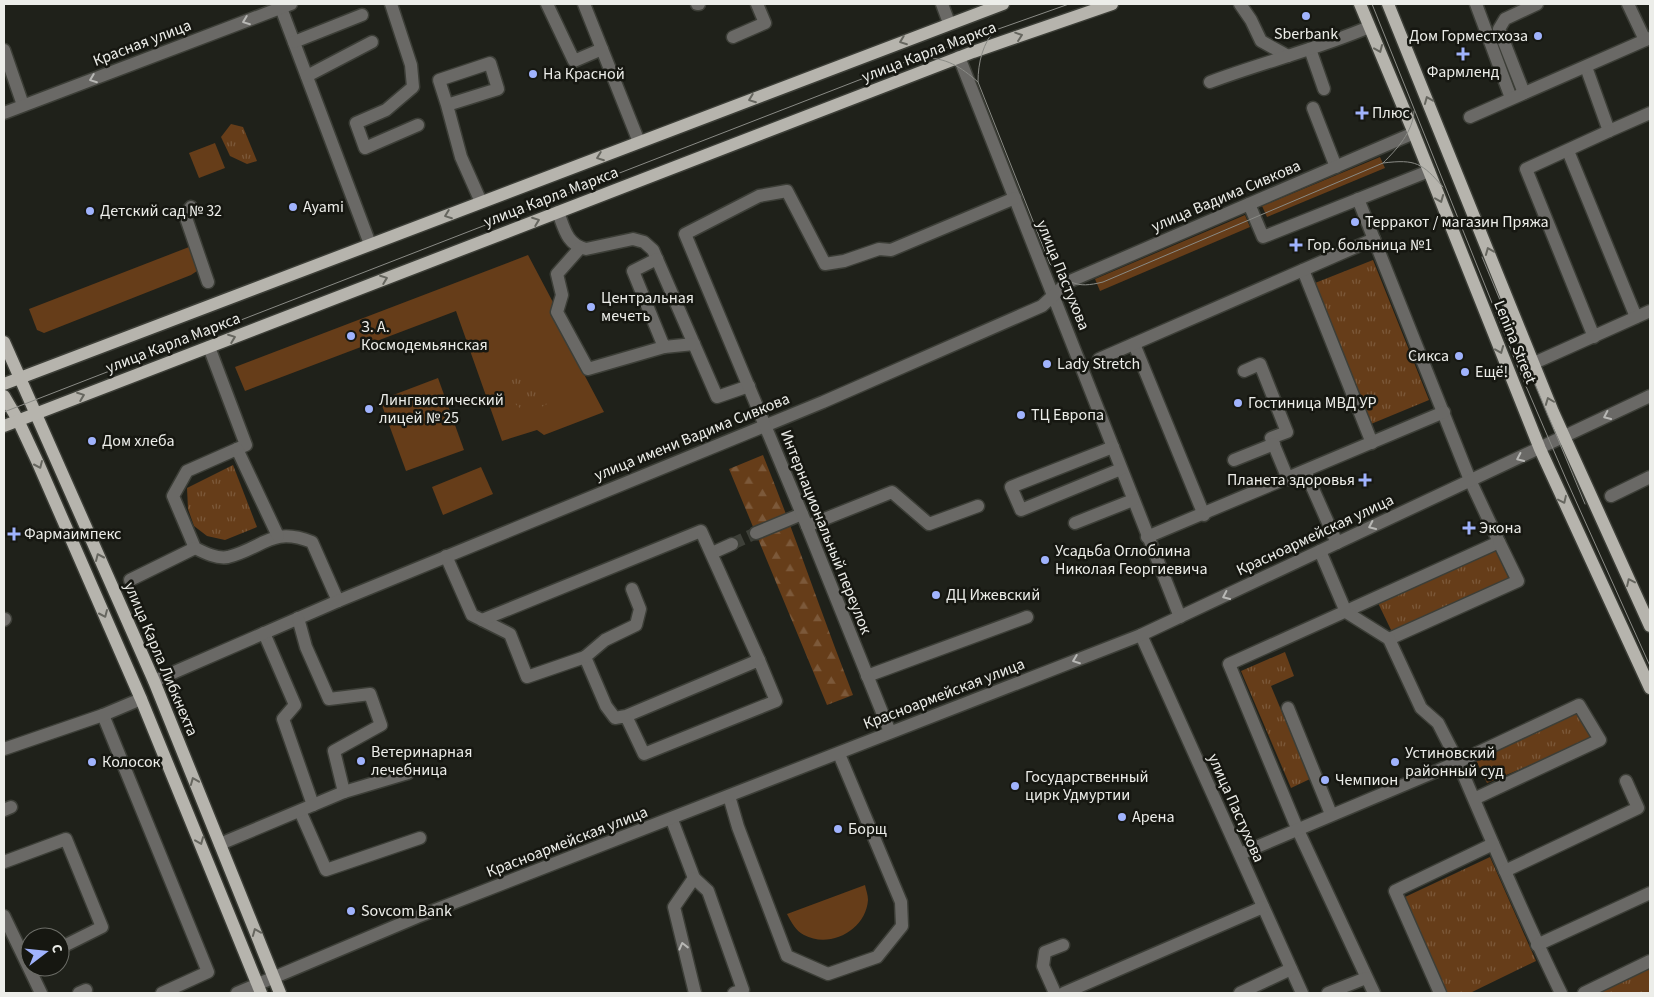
<svg xmlns="http://www.w3.org/2000/svg" width="1654" height="997" font-family="'Source Sans 3',sans-serif">
<style>
.green{fill:#663d19}
.forest{fill:url(#forest-firs)}
.park{fill:url(#park-tufts)}
.lines{fill:none;stroke-linecap:round;stroke-linejoin:round}
.minor-tunnel{stroke:#3e4039;stroke-width:12;stroke-dasharray:12 6;stroke-linecap:butt}
.minor-casing{stroke:#3c3e37;stroke-width:15}
.major-casing{stroke:#3c3e37;stroke-width:15}
.minor{stroke:#6a6966;stroke-width:12}
.major{stroke:#b6b4ad;stroke-width:12}
.tram{stroke:#8a8b86;stroke-width:1}
.oneway{stroke:#b8b8b5}
.oneway2{stroke:#66665f}
.poi-dot{fill:#a0b3fd;stroke:#161711;stroke-width:2}
.labels{text-anchor:middle;dominant-baseline:central;stroke-width:5;stroke-linejoin:round;paint-order:stroke}
.poi-label{font-size:16px;fill:#ecede9;stroke:#161711;text-anchor:start}
.street-label{font-size:16px;fill:#ecede9;stroke:#161711}
</style>
<defs>
<pattern id="forest-firs" width="22" height="20" patternUnits="userSpaceOnUse" patternTransform="scale(1.25)"><rect width="22" height="20" fill="#663d19"/><path d="M5 1l3.5 6h-7zM16 11l3.5 6h-7z" fill="#7c593a"/></pattern>
<pattern id="park-tufts" width="24" height="20" patternUnits="userSpaceOnUse" patternTransform="scale(1.25)"><rect width="24" height="20" fill="#663d19"/><path d="M3 7l-1-3M5 7V3M7 7l1-3M15 17l-1-3M17 17v-4M19 17l1-3" fill="none" stroke="#7c593a"/></pattern>
</defs>
<rect width="100%" height="100%" fill="#1f211a"/>
<g class="green">
<polygon points="215,143 225,168 199,178 189,153"/>
<polygon points="1380,157 1385,168 1267,217 1262,206"/>
<polygon points="1245,215 1250,227 1100,291 1095,279"/>
<polygon points="189,247 197,271 191,275 44,333 37,330 29,309"/>
<polygon points="528,255 555,306 551,312 604,412 544,435 537,430 502,441 456,311 245,391 235,367"/>
<polygon points="438,378 464,450 406,471 380,400"/>
<polygon points="481,467 493,494 443,515 432,487"/>
<path d="M865 885C866 890 868 895 868 900 866 930 830 949 804 935 796 931 791 922 787 914Z"/>
</g>
<path class="forest" d="M763 455C795 534 822 616 853 695L827 705 729 469Z"/>
<g class="park">
<polygon points="231,124 243,127 257,161 247,164 230,156 221,137"/>
<polygon points="1373,260 1429,400 1371,424 1315,283"/>
<path d="M516 362 522 364 533 386 546 384 554 394 551 402 530 413C508 407 497 378 516 362Z"/>
<polygon points="233,465 257,527 225,540 207,536 194,526 188,509 187,488"/>
<polygon points="1495,549 1509,579 1392,632 1378,603"/>
<polygon points="1285,652 1294,676 1271,686 1310,779 1291,788 1241,671"/>
<polygon points="1579,713 1593,739 1487,783 1474,756"/>
<polygon points="1490,857 1536,961 1470,993 1446,993 1405,897"/>
<polygon points="1650,966 1650,993 1595,993"/>
</g>
<g class="lines">
<polyline class="minor-tunnel" points="732,544 756,533"/>
<g class="minor-casing">
<g id="minor">
<polyline points="391,4 411,65 413,87 386,110 356,123 365,148 418,125"/>
<polyline points="547,4 574,61 602,49"/>
<polyline points="584,4 639,142"/>
<polyline points="697,4 699,4"/>
<polyline points="942,4 949,23"/>
<polyline points="1240,4 1251,20 1261,41 1288,56"/>
<polyline points="1476,4 1511,98"/>
<polyline points="1628,4 1645,40"/>
<polyline points="281,8 370,244"/>
<polyline points="733,37 765,23 757,4"/>
<polyline points="294,42 362,15"/>
<polyline points="1310,49 1324,89"/>
<polyline points="4,50 23,105"/>
<polyline points="959,57 1180,617"/>
<polyline points="1586,67 1609,131 1650,113"/>
<polyline points="307,76 372,42"/>
<path d="M1210 82C1263 62 1318 49 1369 27"/>
<polyline points="1524,93 1499,29 1505,19 1537,4"/>
<polyline points="447,105 439,80 490,63 498,89 447,105 461,157 481,202"/>
<polyline points="1313,108 1336,167"/>
<polyline points="4,113 291,4"/>
<polyline points="1470,117 1650,38"/>
<polyline points="1568,151 1636,317"/>
<polyline points="1358,199 1470,480 1499,542 1229,664 1297,828 1374,993"/>
<polyline points="1249,204 1263,237 1429,171"/>
<polyline points="191,207 185,215 208,282"/>
<path d="M558 212C564 228 567 245 586 249L633 239 644 242 653 250 717 397 749 386"/>
<polyline points="580,248 557,274 562,295 557,312 588,369 664,347"/>
<polyline points="657,259 633,271 664,347 694,344"/>
<polyline points="1303,270 1372,443"/>
<polyline points="1594,337 1526,169 1609,131"/>
<polyline points="1134,344 1204,515"/>
<path d="M209 347 246 445 187 471 173 496 195 548C205 553 217 559 228 557 264 548 271 526 312 542L338 601"/>
<polyline points="1099,359 1374,239"/>
<polyline points="1534,363 1650,311"/>
<polyline points="1244,371 1260,364 1287,432 1271,438 1288,479"/>
<polyline points="1113,447 1011,487 1021,510 1121,469"/>
<polyline points="237,449 278,536"/>
<polyline points="1234,460 1274,444"/>
<polyline points="1305,471 1337,543"/>
<polyline points="1611,496 1650,477"/>
<polyline points="1075,523 1133,500"/>
<polyline points="807,526 892,492 929,524 978,506"/>
<polyline points="756,533 802,514"/>
<polyline points="1147,537 1444,412"/>
<polyline points="712,553 732,544"/>
<polyline points="446,556 472,615 510,634 527,677 585,657 606,706 615,718 626,716 759,660 776,701 644,754 626,716"/>
<polyline points="130,580 195,548"/>
<polyline points="4,620 5,619"/>
<polyline points="482,620 701,531 759,660"/>
<polyline points="264,633 295,705 283,719 313,805"/>
<polyline points="1141,635 1302,993"/>
<polyline points="1389,639 1518,581 1499,542"/>
<polyline points="585,657 605,640 636,625 640,609 632,589"/>
<polyline points="867,676 1027,617"/>
<polyline points="154,681 338,601 823,402 1042,306 1068,282 1414,133"/>
<polyline points="1288,708 1331,814"/>
<polyline points="103,715 208,972 162,993"/>
<polyline points="890,732 807,526 685,234 759,196 787,191 825,264 844,261 879,249 891,250 1015,198"/>
<polyline points="4,749 103,715 141,699"/>
<polyline points="344,792 408,773"/>
<polyline points="729,796 738,827 787,956 828,974 877,957 902,926 901,902 839,754"/>
<path d="M1474 799 1600 740 1579 705 1458 762C1491 840 1524 917 1561 993"/>
<polyline points="4,810 11,807"/>
<polyline points="300,811 326,870 420,838"/>
<polyline points="672,820 694,878 674,907 695,993"/>
<polyline points="220,844 344,792 334,751 381,725 370,694 329,699 306,647 298,618"/>
<polyline points="1240,854 1458,762 1438,723 1421,708 1389,639 1346,612 1320,551"/>
<polyline points="4,862 66,839 102,927 60,948"/>
<polyline points="1505,871 1638,808 1626,781"/>
<polyline points="694,878 708,891 743,990 734,993"/>
<polyline points="4,916 41,993"/>
<polyline points="1537,945 1650,893"/>
<polyline points="79,993 86,990"/>
<polyline points="237,993 417,917 1141,635 1650,396"/>
<polyline points="1055,993 1043,966 1045,952 1063,945"/>
<polyline points="1064,993 1263,907"/>
<polyline points="1240,993 1291,969"/>
<polyline points="1328,993 1366,978"/>
<polyline points="1440,993 1395,891 1493,844"/>
<polyline points="1584,993 1650,961"/>
</g>
</g>
<g class="major-casing">
<g id="major">
<polyline points="1360,4 1411,126 1540,449 1650,688"/>
<polyline points="1388,4 1553,412 1650,626"/>
<polyline points="4,342 154,681 280,993"/>
<polyline points="4,384 1003,4"/>
<polyline points="4,396 18,420 38,463 141,699 261,993"/>
<polyline points="4,426 973,52 1112,4"/>
</g>
</g>
<use href="#minor" class="minor"/>
<use href="#major" class="major"/>
<g class="tram">
<polyline points="1372,4 1519,370 1566,479 1650,666"/>
<path d="M996 28C983 43 978 62 978 82L1050 264C1069 283 1075 289 1103 282L1383 163C1416 159 1422 163 1443 187"/>
<path d="M922 58C946 57 961 67 978 82"/>
<path d="M1383 163C1397 149 1413 132 1414 111"/>
<polyline points="1482,257 1585,504"/>
<polyline points="4,412 908,61 1069,4"/>
</g>
</g>
<defs><path id="oneway-chevron" d="M-2-3.5L2.5 0L-2 3.5" fill="none" stroke-width="1.6" stroke-linecap="round" stroke-linejoin="round" transform="scale(1.25)"/></defs>
<g class="oneway">
<use href="#oneway-chevron" transform="translate(246 21) rotate(159)"/>
<use href="#oneway-chevron" transform="translate(93 79) rotate(159)"/>
<use href="#oneway-chevron" transform="translate(1607 416) rotate(155)"/>
<use href="#oneway-chevron" transform="translate(1520 458) rotate(155)"/>
<use href="#oneway-chevron" transform="translate(1372 526) rotate(155)"/>
<use href="#oneway-chevron" transform="translate(1226 596) rotate(155)"/>
<use href="#oneway-chevron" transform="translate(1076 660) rotate(159)"/>
<use href="#oneway-chevron" transform="translate(683 946) rotate(-104)"/>
</g>
<g class="oneway2">
<use href="#oneway-chevron" transform="translate(1019 36) rotate(-19)"/>
<use href="#oneway-chevron" transform="translate(903 41) rotate(159)"/>
<use href="#oneway-chevron" transform="translate(1379 49) rotate(67)"/>
<use href="#oneway-chevron" transform="translate(752 99) rotate(159)"/>
<use href="#oneway-chevron" transform="translate(1428 100) rotate(-112)"/>
<use href="#oneway-chevron" transform="translate(600 157) rotate(159)"/>
<use href="#oneway-chevron" transform="translate(1440 199) rotate(68)"/>
<use href="#oneway-chevron" transform="translate(448 215) rotate(159)"/>
<use href="#oneway-chevron" transform="translate(536 221) rotate(-21)"/>
<use href="#oneway-chevron" transform="translate(1489 251) rotate(-112)"/>
<use href="#oneway-chevron" transform="translate(384 279) rotate(-21)"/>
<use href="#oneway-chevron" transform="translate(232 338) rotate(-21)"/>
<use href="#oneway-chevron" transform="translate(1500 350) rotate(68)"/>
<use href="#oneway-chevron" transform="translate(81 396) rotate(-21)"/>
<use href="#oneway-chevron" transform="translate(1549 401) rotate(-111)"/>
<use href="#oneway-chevron" transform="translate(39 465) rotate(66)"/>
<use href="#oneway-chevron" transform="translate(1563 500) rotate(65)"/>
<use href="#oneway-chevron" transform="translate(99 557) rotate(-114)"/>
<use href="#oneway-chevron" transform="translate(1630 582) rotate(-115)"/>
<use href="#oneway-chevron" transform="translate(104 614) rotate(66)"/>
<use href="#oneway-chevron" transform="translate(194 781) rotate(-112)"/>
<use href="#oneway-chevron" transform="translate(200 841) rotate(68)"/>
<use href="#oneway-chevron" transform="translate(256 932) rotate(-112)"/>
</g>
<g class="poi-dot">
<circle cx="1306" cy="16" r="5"/>
<circle cx="1538" cy="36" r="5"/>
<path d="M1460.5 46.5h5v5h5v5h-5v5h-5v-5h-5v-5h5z"/>
<circle cx="533" cy="74" r="5"/>
<path d="M1359.5 105.5h5v5h5v5h-5v5h-5v-5h-5v-5h5z"/>
<circle cx="293" cy="207" r="5"/>
<circle cx="90" cy="211" r="5"/>
<circle cx="1355" cy="222" r="5"/>
<path d="M1293.5 237.5h5v5h5v5h-5v5h-5v-5h-5v-5h5z"/>
<circle cx="591" cy="307" r="5"/>
<circle cx="351" cy="336" r="5"/>
<circle cx="1459" cy="356" r="5"/>
<circle cx="1047" cy="364" r="5"/>
<circle cx="1465" cy="372" r="5"/>
<circle cx="1238" cy="403" r="5"/>
<circle cx="369" cy="409" r="5"/>
<circle cx="1021" cy="415" r="5"/>
<circle cx="92" cy="441" r="5"/>
<path d="M1362.5 472.5h5v5h5v5h-5v5h-5v-5h-5v-5h5z"/>
<path d="M1466.5 520.5h5v5h5v5h-5v5h-5v-5h-5v-5h5z"/>
<path d="M11.5 526.5h5v5h5v5h-5v5h-5v-5h-5v-5h5z"/>
<circle cx="1045" cy="560" r="5"/>
<circle cx="936" cy="595" r="5"/>
<circle cx="361" cy="761" r="5"/>
<circle cx="92" cy="762" r="5"/>
<circle cx="1395" cy="762" r="5"/>
<circle cx="1325" cy="780" r="5"/>
<circle cx="1015" cy="786" r="5"/>
<circle cx="1122" cy="817" r="5"/>
<circle cx="838" cy="829" r="5"/>
<circle cx="351" cy="911" r="5"/>
</g>
<g class="labels">
<g class="poi-label">
<text x="1306" y="34" text-anchor="middle">Sberbank</text>
<text x="1528" y="36" text-anchor="end">Дом Горместхоза</text>
<text x="1463" y="72" text-anchor="middle">Фармленд</text>
<text x="543" y="74">На Красной</text>
<text x="1372" y="113">Плюс</text>
<text x="303" y="207">Ayami</text>
<text x="100" y="211">Детский сад № 32</text>
<text x="1365" y="222">Терракот / магазин Пряжа</text>
<text x="1307" y="245">Гор. больница №1</text>
<text x="601" y="298">Центральная<tspan x="601" dy="18">мечеть</tspan></text>
<text x="361" y="327">З. А.<tspan x="361" dy="18">Космодемьянская</tspan></text>
<text x="1449" y="356" text-anchor="end">Сикса</text>
<text x="1057" y="364">Lady Stretch</text>
<text x="1475" y="372">Ещё!</text>
<text x="379" y="400">Лингвистический<tspan x="379" dy="18">лицей № 25</tspan></text>
<text x="1248" y="403">Гостиница МВД УР</text>
<text x="1031" y="415">ТЦ Европа</text>
<text x="102" y="441">Дом хлеба</text>
<text x="1355" y="480" text-anchor="end">Планета здоровья</text>
<text x="1479" y="528">Экона</text>
<text x="24" y="534">Фармаимпекс</text>
<text x="1055" y="551">Усадьба Оглоблина<tspan x="1055" dy="18">Николая Георгиевича</tspan></text>
<text x="946" y="595">ДЦ Ижевский</text>
<text x="371" y="752">Ветеринарная<tspan x="371" dy="18">лечебница</tspan></text>
<text x="1405" y="753">Устиновский<tspan x="1405" dy="18">районный суд</tspan></text>
<text x="102" y="762">Колосок</text>
<text x="1025" y="777">Государственный<tspan x="1025" dy="18">цирк Удмуртии</tspan></text>
<text x="1335" y="780">Чемпион</text>
<text x="1132" y="817">Арена</text>
<text x="848" y="829">Борщ</text>
<text x="361" y="911">Sovcom Bank</text>
</g>
<g class="street-label">
<text transform="translate(142 43) rotate(-21)">Красная улица</text>
<text transform="translate(929 52) rotate(-21)">улица Карла Маркса</text>
<text transform="translate(1226 196) rotate(-23)">улица Вадима Сивкова</text>
<text transform="translate(551 197) rotate(-21)">улица Карла Маркса</text>
<text transform="translate(1063 275) rotate(68)">улица Пастухова</text>
<text transform="translate(1515 342) rotate(68)">Lenina Street</text>
<text transform="translate(173 343) rotate(-21)">улица Карла Маркса</text>
<text transform="translate(692 437) rotate(-22)">улица имени Вадима Сивкова</text>
<text transform="translate(826 532) rotate(68)">Интернациональный переулок</text>
<text transform="translate(1315 535) rotate(-25)">Красноармейская улица</text>
<text transform="translate(161 659) rotate(67)">улица Карла Либкнехта</text>
<text transform="translate(944 694) rotate(-21)">Красноармейская улица</text>
<text transform="translate(1236 808) rotate(66)">улица Пастухова</text>
<text transform="translate(567 842) rotate(-21)">Красноармейская улица</text>
</g>
</g>
<rect width="1654" height="997" fill="none" stroke="#ecede9" stroke-width="10"/>
<g transform="translate(45 952) rotate(74)"><circle r="24" fill="#161711" stroke="#6c6d67"/>
<path d="M0-4L9 19L0 12L-9 19Z" fill="#a0b3fd"/>
<text y="-8" font-size="14" font-weight="bold" text-anchor="middle" fill="#ecede9">С</text>
</g>
</svg>
